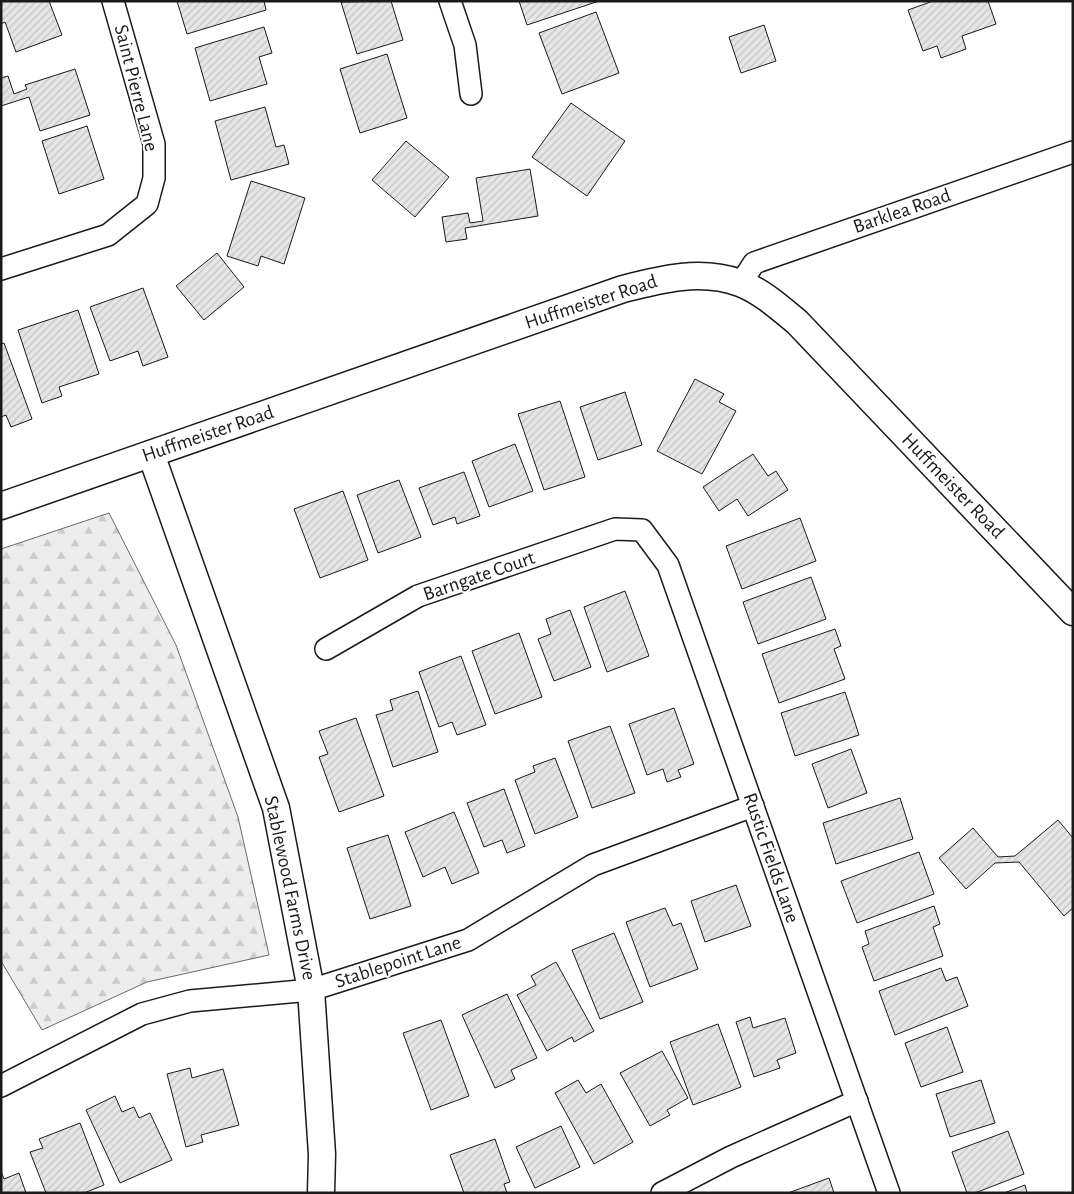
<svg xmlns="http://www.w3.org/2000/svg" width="1074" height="1194" font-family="'Alegreya Sans',sans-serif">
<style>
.forest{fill:url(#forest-firs);stroke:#6a6a6a}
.building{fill:url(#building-hatch);stroke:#1a1a1a}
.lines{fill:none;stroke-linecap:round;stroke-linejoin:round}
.minor-casing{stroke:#1a1a1a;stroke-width:24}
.tertiary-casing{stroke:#1a1a1a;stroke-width:29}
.minor{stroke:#fff;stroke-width:21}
.tertiary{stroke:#fff;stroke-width:26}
.labels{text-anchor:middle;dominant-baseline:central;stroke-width:4;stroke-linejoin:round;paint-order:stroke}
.street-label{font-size:20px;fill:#1a1a1a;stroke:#fff}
</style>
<defs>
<pattern id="forest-firs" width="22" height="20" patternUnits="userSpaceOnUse" patternTransform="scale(1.25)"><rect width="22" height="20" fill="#ededed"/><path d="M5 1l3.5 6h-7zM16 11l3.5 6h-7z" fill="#cbcbcb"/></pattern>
<pattern id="building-hatch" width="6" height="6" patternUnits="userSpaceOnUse" patternTransform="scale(1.25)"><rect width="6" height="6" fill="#e6e6e6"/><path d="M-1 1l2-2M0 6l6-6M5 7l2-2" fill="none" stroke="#c5c5c5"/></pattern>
</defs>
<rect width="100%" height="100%" fill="#fff"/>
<polygon class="forest" points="109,513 176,645 238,817 269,955 147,982 42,1030 1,961 1,549"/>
<g class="building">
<polygon points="1,1 49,1 62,35 16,52 5,22 1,24"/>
<polygon points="177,1 264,1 266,10 187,34"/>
<polygon points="391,1 403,40 357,54 341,2"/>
<polygon points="519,1 599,1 527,25"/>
<polygon points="933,1 988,1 996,24 962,36 966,49 941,58 937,46 923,51 908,10"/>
<polygon points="596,12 619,73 562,94 539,33"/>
<polygon points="764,25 776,61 741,73 729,37"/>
<polygon points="264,27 272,53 259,57 267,84 210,101 195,48"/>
<polygon points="387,54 407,118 360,133 340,69"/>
<polygon points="75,69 90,115 40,131 29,97 1,106 1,78 8,76 14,94 27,89 25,85"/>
<polygon points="571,103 625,141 587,196 532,157"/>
<polygon points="265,107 276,147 284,145 289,164 231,180 215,121"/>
<polygon points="87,126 104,179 59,194 42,141"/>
<polygon points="406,141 449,177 415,217 372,180"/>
<polygon points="530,169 538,216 465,228 467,239 446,242 442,217 468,213 470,223 483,221 476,178"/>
<polygon points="251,181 305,198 284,264 261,256 258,266 227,256"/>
<polygon points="217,253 244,287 204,320 176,286"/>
<polygon points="143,288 168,357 143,366 138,351 110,361 90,307"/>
<polygon points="78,310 99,374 59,387 62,396 42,403 18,330"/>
<polygon points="4,343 32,419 11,427 6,415 1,417 1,344"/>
<polygon points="695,379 724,394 719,402 736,411 702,474 657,451"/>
<polygon points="625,392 642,445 598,460 580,407"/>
<polygon points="560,401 585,477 544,490 518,414"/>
<polygon points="515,444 533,491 489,507 472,461"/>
<polygon points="753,454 768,476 776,471 788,490 748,516 737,499 719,511 703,487"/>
<polygon points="464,472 480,516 457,524 455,517 433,525 419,488"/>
<polygon points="399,480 421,537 378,553 357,495"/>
<polygon points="343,491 368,560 320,578 294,509"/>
<polygon points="800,518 816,561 742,589 726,546"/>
<polygon points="811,577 826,619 758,644 743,602"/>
<polygon points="625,591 649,656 607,672 584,607"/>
<polygon points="570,610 591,667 554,681 538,639 551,634 546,619"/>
<polygon points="835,629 841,646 834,649 845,679 779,703 762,654"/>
<polygon points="519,633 542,697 495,714 472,651"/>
<polygon points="461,656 486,725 457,735 452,722 439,727 419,672"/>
<polygon points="418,691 438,752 393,767 376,715 393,710 390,700"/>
<polygon points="845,692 859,735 795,756 781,713"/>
<polygon points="674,708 694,764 678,770 681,777 667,782 663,769 647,775 629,724"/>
<polygon points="356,718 384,796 339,812 319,757 328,754 319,731"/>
<polygon points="610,726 635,793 592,808 568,741"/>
<polygon points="851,749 867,793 828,808 812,764"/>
<polygon points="555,758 578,817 535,834 515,780 535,772 533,766"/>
<polygon points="504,789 525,846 507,853 502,840 484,847 467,803"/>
<polygon points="900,798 913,839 836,864 823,823"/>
<polygon points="454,812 479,873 452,884 445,867 423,877 405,832"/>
<polygon points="1058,820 1073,838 1073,908 1064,916 1019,862 995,863 966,889 939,858 973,828 998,857 1015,856"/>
<polygon points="388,835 411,906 370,919 347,848"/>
<polygon points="919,852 934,894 857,923 841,881"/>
<polygon points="736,885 751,926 705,942 691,901"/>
<polygon points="934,906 940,924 933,927 943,956 874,981 862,947 869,944 865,931"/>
<polygon points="665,908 673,926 681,923 698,969 650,987 626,922"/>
<polygon points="614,933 643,1002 600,1019 572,950"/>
<polygon points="556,962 594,1031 574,1042 572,1037 547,1051 517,995 536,985 531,976"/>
<polygon points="941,968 946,981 957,977 968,1006 895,1035 879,991"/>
<polygon points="507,994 537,1058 511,1070 515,1079 495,1088 462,1015"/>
<polygon points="750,1017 753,1028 785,1018 796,1053 777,1060 780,1068 754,1077 736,1022"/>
<polygon points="441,1020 469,1096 431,1110 403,1033"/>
<polygon points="718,1024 741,1087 693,1105 670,1042"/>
<polygon points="947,1027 963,1072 921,1087 905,1043"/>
<polygon points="662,1051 688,1098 667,1110 670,1115 650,1126 620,1073"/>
<polygon points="190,1068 192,1078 223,1069 239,1125 201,1135 203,1142 186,1147 167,1074"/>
<polygon points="578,1080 586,1093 601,1084 633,1142 594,1164 555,1093"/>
<polygon points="981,1080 995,1123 950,1137 936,1094"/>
<polygon points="115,1096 122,1112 134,1107 139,1118 150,1113 172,1160 120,1183 86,1110"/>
<polygon points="80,1123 104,1185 84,1193 46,1193 30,1152 43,1148 39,1139"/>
<polygon points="561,1126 580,1167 535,1188 516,1147"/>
<polygon points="1008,1131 1024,1174 975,1193 967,1193 952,1152"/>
<polygon points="495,1139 510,1182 504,1184 507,1193 464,1193 450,1155"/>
<polygon points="1,1171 4,1179 19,1173 26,1193 1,1193"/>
<polygon points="829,1178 834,1193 788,1193"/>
<polygon points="1025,1185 1027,1193 1004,1193"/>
</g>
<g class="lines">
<g class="minor-casing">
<g id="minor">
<polyline points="450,1 465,45 471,94"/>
<polyline points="1,269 108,235 147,204 154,178 154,144 113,1"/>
<polyline points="741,283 754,263 1073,152"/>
<polyline points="326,649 418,596 615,529 642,530 668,565 889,1193"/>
<polyline points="1,1086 142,1014 190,1001 311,990 468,940 593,865 753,806"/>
<polyline points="662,1193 731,1157 857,1101"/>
</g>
</g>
<g class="tertiary-casing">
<g id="tertiary">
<polyline points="151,454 276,808 311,990 322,1154 321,1193"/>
<path d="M1 506 623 289C662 279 701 269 740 283 761 291 780 308 797 322L1073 612"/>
</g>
</g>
<use href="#minor" class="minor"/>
<use href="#tertiary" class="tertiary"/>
</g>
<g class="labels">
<g class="street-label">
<text transform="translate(136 88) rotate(76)">Saint Pierre Lane</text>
<text transform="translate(902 211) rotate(-19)">Barklea Road</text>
<text transform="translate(591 302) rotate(-18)">Huffmeister Road</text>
<text transform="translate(208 434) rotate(-19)">Huffmeister Road</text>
<text transform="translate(953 486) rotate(46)">Huffmeister Road</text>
<text transform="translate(479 576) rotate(-19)">Barngate Court</text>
<text transform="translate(771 858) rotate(71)">Rustic Fields Lane</text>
<text transform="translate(290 888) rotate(78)">Stablewood Farms Drive</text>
<text transform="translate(398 962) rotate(-18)">Stablepoint Lane</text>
</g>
</g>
<rect width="1074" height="1194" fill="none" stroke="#1a1a1a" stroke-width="5"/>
</svg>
